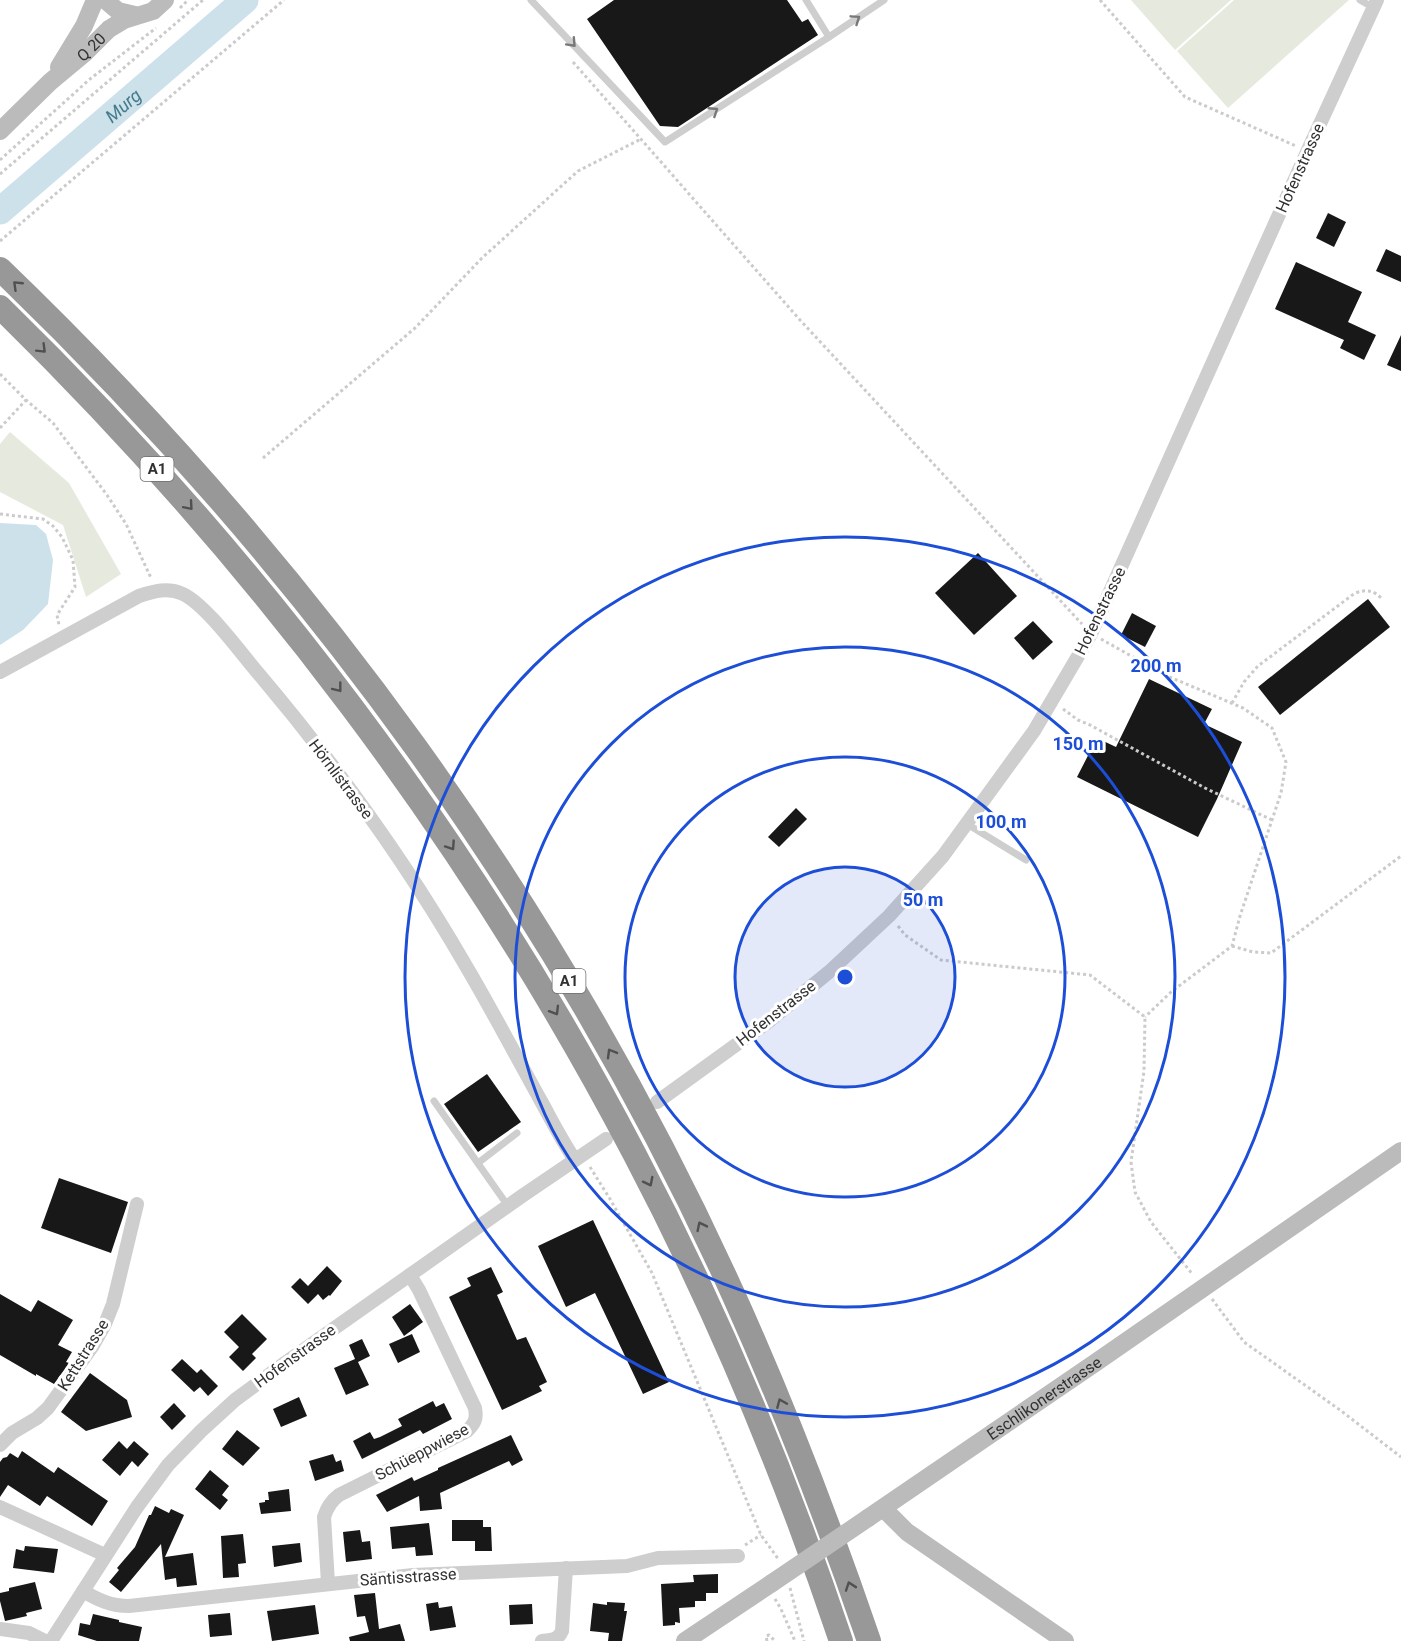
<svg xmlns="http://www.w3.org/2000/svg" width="1401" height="1641" font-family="Roboto,sans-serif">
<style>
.green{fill:#e6eade}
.water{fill:#cce1e9}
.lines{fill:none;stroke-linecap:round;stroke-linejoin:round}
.river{stroke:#cce1e9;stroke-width:27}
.building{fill:#181818}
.path{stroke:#cbcbcb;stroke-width:3;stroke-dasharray:3 3;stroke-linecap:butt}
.lane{stroke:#cecece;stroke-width:7}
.street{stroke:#cecece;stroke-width:14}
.secondary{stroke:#bbb;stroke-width:18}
.highway{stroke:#989898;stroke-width:24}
.secondary-bridge{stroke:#bbb;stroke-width:18}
.oneway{stroke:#787878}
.oneway2{stroke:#505050}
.ring{fill:none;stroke:#1d4ed8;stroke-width:3}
.labels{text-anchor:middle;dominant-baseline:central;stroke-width:6;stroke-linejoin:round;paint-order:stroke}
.shield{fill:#fff;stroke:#6f6f6f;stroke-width:1.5}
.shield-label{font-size:15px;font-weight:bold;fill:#313131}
.street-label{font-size:16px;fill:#313131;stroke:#fff}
.water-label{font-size:18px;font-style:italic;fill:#447b8e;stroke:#fff}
.centre{fill:#1d4ed8;stroke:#fff;stroke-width:3}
.ring-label{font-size:18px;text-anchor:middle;font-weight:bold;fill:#1d4ed8;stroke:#fff;stroke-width:6;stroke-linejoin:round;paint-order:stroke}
</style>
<rect width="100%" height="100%" fill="#fff"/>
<g class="green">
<polygon points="1131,0 1231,0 1175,50"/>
<polygon points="1234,0 1349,0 1228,108 1177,51"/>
<polygon points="10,432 69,483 121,574 86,597 63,525 0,492 0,444"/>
</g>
<polygon class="water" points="0,523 36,525 46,534 53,560 48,604 23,630 0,645"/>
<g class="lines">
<path class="river" id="s1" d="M0 211 245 0"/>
</g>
<g class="building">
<polygon points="614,0 787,0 802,22 808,19 818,35 678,127 660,126 587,19"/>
<polygon points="1328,213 1346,222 1334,247 1316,238"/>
<polygon points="1386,249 1401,256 1401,282 1376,271"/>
<polygon points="1296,262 1362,292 1348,322 1376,335 1364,360 1340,348 1344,340 1275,309"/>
<polygon points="1401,335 1401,371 1387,365"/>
<polygon points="978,553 1017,596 974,635 935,593"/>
<polygon points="1368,599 1390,627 1280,715 1258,687"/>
<polygon points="1132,613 1156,626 1145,647 1121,635"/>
<polygon points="1033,621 1053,642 1033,660 1014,638"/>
<polygon points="1149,679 1212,709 1204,724 1242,742 1217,799 1198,837 1077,777 1097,738 1116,747"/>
<polygon points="796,808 807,819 779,847 768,837"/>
<polygon points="487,1074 521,1122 478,1152 444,1104"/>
<polygon points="59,1178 128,1202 111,1253 41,1228"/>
<polygon points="593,1220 669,1382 643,1394 595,1293 566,1307 538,1246"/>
<polygon points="327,1266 342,1281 330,1296 329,1295 323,1300 318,1294 308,1304 291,1287 300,1278 308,1286"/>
<polygon points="491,1267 503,1292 497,1295 517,1340 526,1337 547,1382 539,1386 542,1391 502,1410 449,1297 471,1286 467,1278"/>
<polygon points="0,1294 31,1312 38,1300 73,1320 58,1345 72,1352 66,1362 69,1363 54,1384 36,1374 36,1376 0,1355"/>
<polygon points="410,1304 423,1322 404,1336 392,1317"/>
<polygon points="242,1314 267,1339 252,1354 256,1358 243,1371 229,1357 239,1347 224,1332"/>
<polygon points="412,1334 420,1352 398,1363 389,1344"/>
<polygon points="362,1339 370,1356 358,1362 369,1385 346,1395 334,1368 355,1359 349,1345"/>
<polygon points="182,1359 197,1373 201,1369 218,1386 208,1396 200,1387 194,1392 171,1370"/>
<polygon points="90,1373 127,1400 132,1417 86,1431 61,1412"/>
<polygon points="299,1397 307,1416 281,1427 273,1409"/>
<polygon points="433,1401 436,1407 444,1403 452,1419 423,1434 420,1430 362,1459 353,1441 370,1432 374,1439 380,1437 402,1426 398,1419"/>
<polygon points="174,1403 186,1416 172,1430 160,1417"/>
<polygon points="237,1430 260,1448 243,1466 222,1449"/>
<polygon points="511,1435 523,1460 512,1466 509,1461 440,1493 442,1509 420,1511 419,1496 387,1512 376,1495 412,1477 414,1481 438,1470 438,1468"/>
<polygon points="119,1441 127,1449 134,1441 149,1454 138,1467 132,1461 120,1476 102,1460"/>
<polygon points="22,1451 54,1473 58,1467 108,1501 92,1526 47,1496 40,1506 8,1485 0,1497 0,1462 3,1458 7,1457 10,1453 18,1458"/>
<polygon points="333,1454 336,1462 341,1460 344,1471 315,1481 309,1461"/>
<polygon points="210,1470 229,1486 222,1495 228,1500 220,1510 195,1489"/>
<polygon points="289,1489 291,1511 261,1514 259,1503 265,1502 265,1500 269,1500 268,1492"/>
<polygon points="155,1506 169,1513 171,1509 184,1515 165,1557 193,1553 197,1585 177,1587 176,1578 165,1580 161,1544 121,1592 109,1582 119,1570 117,1568 135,1547 149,1515 151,1515"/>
<polygon points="452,1520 483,1520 483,1527 491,1527 492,1551 475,1551 475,1541 452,1541"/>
<polygon points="429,1523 433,1555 416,1556 415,1547 392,1549 390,1527"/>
<polygon points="360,1530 362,1542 370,1541 372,1559 346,1562 343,1532"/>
<polygon points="243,1534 246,1563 238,1564 239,1577 223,1578 221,1536"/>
<polygon points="300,1543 302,1562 274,1567 272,1546"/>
<polygon points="25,1546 58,1549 54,1573 13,1568 16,1549 24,1551"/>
<polygon points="718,1574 718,1593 706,1593 706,1601 695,1601 695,1607 679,1608 680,1623 675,1622 675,1625 663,1626 661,1584 694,1582 693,1575"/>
<polygon points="35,1582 42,1609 26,1613 27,1616 5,1621 0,1601 0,1593 9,1591 9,1588"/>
<polygon points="375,1593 379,1629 400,1624 405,1641 350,1641 349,1637 369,1632 365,1616 357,1617 354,1595"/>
<polygon points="438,1602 439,1608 452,1606 456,1627 430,1631 426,1604"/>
<polygon points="607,1602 625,1603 624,1611 627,1611 622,1641 608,1641 609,1633 590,1631 593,1603 607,1605"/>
<polygon points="532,1604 533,1624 510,1625 509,1605"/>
<polygon points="315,1605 319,1634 272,1641 267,1611"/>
<polygon points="230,1613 232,1635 210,1637 208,1615"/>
<polygon points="93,1614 119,1620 119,1622 142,1627 139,1641 97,1641 78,1635 80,1623 90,1625"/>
</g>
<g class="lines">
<g class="path">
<polyline points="1100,0 1185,97 1296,146"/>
<polyline points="180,8 188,0"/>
<polyline points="573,62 800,320 1082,624"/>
<polyline points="0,160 90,79 156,28"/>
<polyline points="0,174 203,0"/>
<polyline points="0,241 284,0"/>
<polyline points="0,374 26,400 53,423 107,495 126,524 151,578"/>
<polyline points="0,428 26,400"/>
<polyline points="263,458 415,328 482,258 578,171 641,139"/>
<polyline points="0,514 43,519 53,526 62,537 73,560 75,587 57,615 59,625"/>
<polyline points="1101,639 1165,675 1243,708 1272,728 1286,762 1281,793 1240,916 1232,946 1171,992 1145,1017"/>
<path d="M1232 703 1244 682 1258 666 1355 593C1367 589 1374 590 1383 600"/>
<polyline points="1063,709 1078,720 1090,725 1205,788 1272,820"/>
<polyline points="898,926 905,935 941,960 1090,975 1145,1017 1144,1071 1131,1162 1135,1192 1151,1222 1193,1275"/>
<polyline points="1232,946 1253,952 1271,953 1401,856"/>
<polyline points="590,1167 610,1199 652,1273 761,1535 779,1560"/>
<polyline points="1212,1299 1244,1342 1340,1410 1401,1457"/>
<polyline points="745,1545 761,1535"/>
<polyline points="790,1588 804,1641"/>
<polyline points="775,1599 781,1609 795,1641"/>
<polyline points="767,1641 766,1636 769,1635 775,1641"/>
</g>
<g class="lane">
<polyline points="531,0 665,142 829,37"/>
<polyline points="806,0 829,37 884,0"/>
<polyline points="1360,0 1374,8"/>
<polyline points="967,824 1026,860"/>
<polyline points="434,1101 508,1206"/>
<polyline points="478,1163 517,1133"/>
</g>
<g class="street">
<path d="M0 672 139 596C154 591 168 587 183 594 206 605 240 652 258 673 335 764 406 862 466 966 492 1010 516 1056 541 1101 552 1121 562 1141 575 1160"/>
<polyline points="657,1102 769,1021 829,972 889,916 943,856 1034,731 1091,634 1307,152 1377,0"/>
<polyline points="0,1445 12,1433 37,1418 48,1408 92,1347 105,1324 113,1304 137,1204"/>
<polyline points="0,1507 105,1555"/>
<path d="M328 1583 324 1517C327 1507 331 1501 339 1495L467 1431C475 1423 477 1419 475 1408L419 1290 410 1275"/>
<path d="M83 1591C98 1600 111 1606 129 1606L413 1575 627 1566 658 1558 738 1556"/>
<polyline points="0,1629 29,1633 45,1641"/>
<polyline points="51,1641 137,1507 168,1465 201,1431 235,1400 285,1363 522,1196 606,1139"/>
<path d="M542 1641C552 1640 558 1640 562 1631L566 1568"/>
</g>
<g class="secondary">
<polyline points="105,0 118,11 135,15"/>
<polyline points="59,67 84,26 95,0"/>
<path id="s2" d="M0 131 50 82 86 52 109 29 124 20 153 11 165 0"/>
<polyline points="883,1508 907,1532 1065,1641"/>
<path id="s3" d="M868 1518 1095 1363 1401 1151"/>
<polyline points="685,1641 772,1583"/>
</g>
<g class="highway">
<path d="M0 269C305 562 559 909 734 1296 785 1409 829 1524 869 1641"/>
<path d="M0 307C254 555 471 841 635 1155 717 1311 785 1474 841 1641"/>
</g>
<polyline class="secondary-bridge" points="772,1583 868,1518"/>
</g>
<defs><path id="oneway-chevron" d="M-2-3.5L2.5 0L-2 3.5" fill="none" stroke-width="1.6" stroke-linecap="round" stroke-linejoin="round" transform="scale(1.5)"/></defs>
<g class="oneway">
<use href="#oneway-chevron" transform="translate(856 19) rotate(-34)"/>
<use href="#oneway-chevron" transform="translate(572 43) rotate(47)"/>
<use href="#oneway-chevron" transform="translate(714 111) rotate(-33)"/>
</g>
<g class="oneway2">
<use href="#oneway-chevron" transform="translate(17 285) rotate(-136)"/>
<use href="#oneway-chevron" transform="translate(42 349) rotate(45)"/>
<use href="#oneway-chevron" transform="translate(189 506) rotate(49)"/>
<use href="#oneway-chevron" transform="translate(338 688) rotate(52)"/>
<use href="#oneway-chevron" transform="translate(451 846) rotate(56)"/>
<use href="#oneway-chevron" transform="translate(555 1011) rotate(59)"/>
<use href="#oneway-chevron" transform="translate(611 1053) rotate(-120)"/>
<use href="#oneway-chevron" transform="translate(649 1182) rotate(63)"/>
<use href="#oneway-chevron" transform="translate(701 1226) rotate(-116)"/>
<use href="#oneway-chevron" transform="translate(781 1403) rotate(-113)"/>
<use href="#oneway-chevron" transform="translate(850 1586) rotate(-109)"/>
</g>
<circle cx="845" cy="977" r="110" fill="#1d4ed8" fill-opacity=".12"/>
<g class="ring">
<circle cx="845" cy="977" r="110"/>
<circle cx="845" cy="977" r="220"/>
<circle cx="845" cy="977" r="330"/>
<circle cx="845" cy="977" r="440"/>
</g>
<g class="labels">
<g class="shield">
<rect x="140.5" y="457" width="33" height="24" rx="4.5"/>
<rect x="552.5" y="969" width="33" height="24" rx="4.5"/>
</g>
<g class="shield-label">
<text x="157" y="469">A1</text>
<text x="569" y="981">A1</text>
</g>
<g class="street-label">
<text stroke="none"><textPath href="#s2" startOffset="124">Q 20</textPath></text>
<text transform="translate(1300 168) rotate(-66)">Hofenstrasse</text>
<text transform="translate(1100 611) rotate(-64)">Hofenstrasse</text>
<text transform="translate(341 779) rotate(53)">Hörnlistrasse</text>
<text transform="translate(776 1013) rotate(-38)">Hofenstrasse</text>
<text transform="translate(83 1355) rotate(-58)">Kettstrasse</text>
<text transform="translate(295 1356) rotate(-36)">Hofenstrasse</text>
<text stroke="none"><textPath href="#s3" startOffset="213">Eschlikonerstrasse</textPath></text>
<text transform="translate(422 1452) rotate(-28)">Schüeppwiese</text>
<text transform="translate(408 1577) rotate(-4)">Säntisstrasse</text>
</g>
<g class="water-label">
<text stroke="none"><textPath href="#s1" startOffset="162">Murg</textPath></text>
</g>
</g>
<circle cx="845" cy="977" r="9" class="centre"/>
<g class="ring-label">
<text x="1156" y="672">200 m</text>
<text x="1078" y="750">150 m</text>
<text x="1001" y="828">100 m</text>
<text x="923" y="906">50 m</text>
</g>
</svg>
